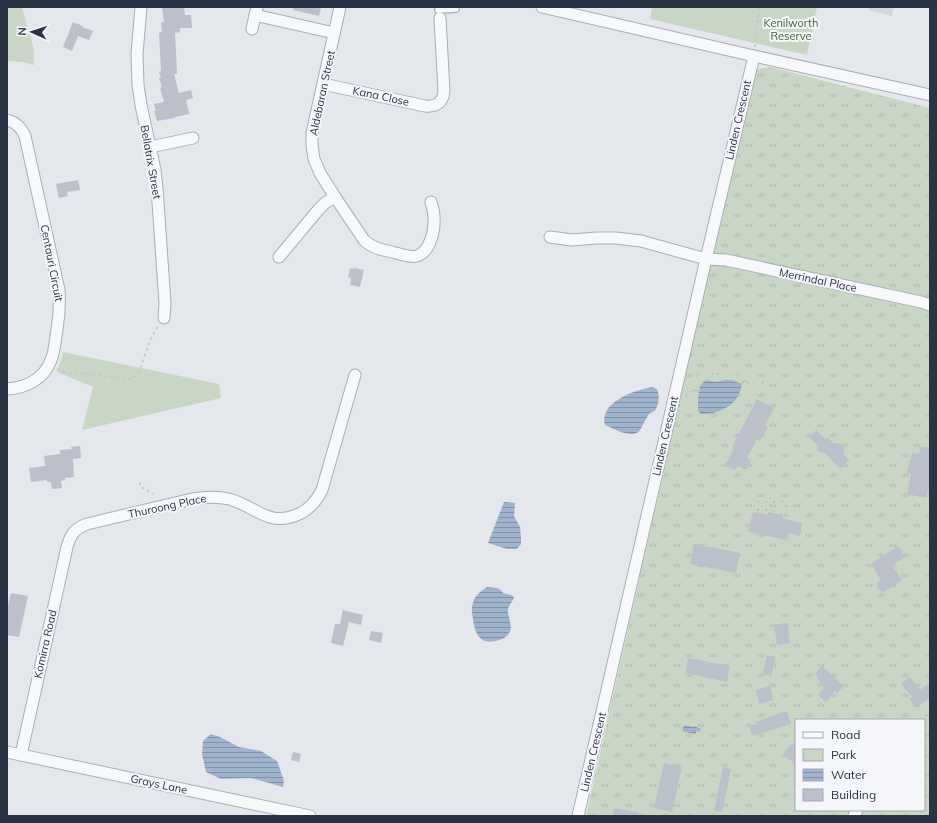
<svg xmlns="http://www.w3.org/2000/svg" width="937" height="823" font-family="Mulish,sans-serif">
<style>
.built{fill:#d2d6de}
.grass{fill:url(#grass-tufts);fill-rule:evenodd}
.forest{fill:url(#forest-crowns)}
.park{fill:#c9d6c5}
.garden{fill:url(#garden-dots)}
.water{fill:url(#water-rules)}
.building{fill:#bbc0ca}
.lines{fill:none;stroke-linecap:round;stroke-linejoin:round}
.service-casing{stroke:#a9aeb7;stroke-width:8}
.minor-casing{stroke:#a9aeb7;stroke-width:13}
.path{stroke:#c2c5cb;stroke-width:1.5;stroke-dasharray:3 3;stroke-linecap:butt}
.service{stroke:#f7f8fa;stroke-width:5.5}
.minor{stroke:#f7f8fa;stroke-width:11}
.labels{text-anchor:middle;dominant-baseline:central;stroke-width:4;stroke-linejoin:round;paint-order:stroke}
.park-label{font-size:11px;fill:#3f6138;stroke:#f4f6f9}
.street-label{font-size:11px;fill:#2b3445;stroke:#f4f6f9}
</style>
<defs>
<pattern id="grass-tufts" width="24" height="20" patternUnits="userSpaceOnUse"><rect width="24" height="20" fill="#c9d6c5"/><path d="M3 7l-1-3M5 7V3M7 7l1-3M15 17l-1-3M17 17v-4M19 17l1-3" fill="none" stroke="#adb8ab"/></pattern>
<pattern id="forest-crowns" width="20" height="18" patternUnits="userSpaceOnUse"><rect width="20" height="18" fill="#c9d6c5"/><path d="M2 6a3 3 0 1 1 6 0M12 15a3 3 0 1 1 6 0" fill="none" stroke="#adb8ab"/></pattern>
<pattern id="garden-dots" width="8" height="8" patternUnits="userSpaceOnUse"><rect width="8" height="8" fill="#c9d6c5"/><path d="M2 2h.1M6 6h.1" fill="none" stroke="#adb8ab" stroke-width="1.8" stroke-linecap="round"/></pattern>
<pattern id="water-rules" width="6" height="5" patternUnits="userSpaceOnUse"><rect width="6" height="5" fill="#9fb4cc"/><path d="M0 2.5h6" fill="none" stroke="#8293a7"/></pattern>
</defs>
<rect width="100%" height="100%" fill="#e4e7ec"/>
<polygon class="built" points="869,7 894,7 892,16 869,10"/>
<path class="grass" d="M770 67 930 108V816H586L752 78 757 69ZM796 720H924V810H796Z"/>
<polygon class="forest" points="698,372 732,374 765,382 767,390 754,389 731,383 704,386 698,399 692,402 687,397 690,378"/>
<g class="park">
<polygon points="7,7 22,7 34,50 34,65 23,62 7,61"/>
<polygon points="652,7 817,7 807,55 650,19"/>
<polygon points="63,352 219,384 221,398 82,430 93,387 57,372 61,360"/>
</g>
<g class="garden">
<path d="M757 496C757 504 762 508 770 510L769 515 753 512Z"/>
<polygon points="764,497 795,504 794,507 791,508 766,503 763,499"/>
</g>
<g class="water">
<path d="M706 380 717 382 725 380H732L742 384C741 389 739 395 736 399 729 409 713 415 701 414L698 411V399L700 386Z"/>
<path d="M652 387 657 389C660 397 659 403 655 411 650 412 649 414 646 419 644 422 642 427 640 430 633 440 614 429 605 425 599 402 635 390 652 387Z"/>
<polygon points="504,502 515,503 514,516 520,527 521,537 521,544 517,549 507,549 488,543"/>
<path d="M487 587 497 588 501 590 503 593 513 596 514 598C512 602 509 605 508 609 507 617 514 626 509 633 507 637 503 639 499 640 481 646 475 635 473 619 472 614 471 608 473 603 474 596 481 591 487 587Z"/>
<polygon points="684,725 694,727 694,726 697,727 697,728 701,728 700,732 696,731 696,734 682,731"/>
<polygon points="211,734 220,737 239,747 261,751 277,761 284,781 283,787 251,778 221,779 206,772 202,754 203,741"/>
</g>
<g class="building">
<polygon points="162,7 184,7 185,15 191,15 192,28 180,28 180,32 175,33 177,74 174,74 179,93 191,90 193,98 186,100 189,114 175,117 175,118 157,121 154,111 156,111 154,104 164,102 160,88 162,87 159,78 161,78 159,72 161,71 159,33 162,32 161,22 164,22"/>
<polygon points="293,7 321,7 319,16 293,10"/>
<polygon points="73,22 83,26 82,27 93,31 89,40 78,36 72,51 63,47"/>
<polygon points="78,180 80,190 67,192 68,196 59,198 56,184"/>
<polygon points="350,268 354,269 354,268 364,270 360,287 350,285 351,278 348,277"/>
<polygon points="757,399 774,408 765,425 768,427 760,441 757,439 747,458 751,460 746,470 738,466 735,470 725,465 734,448 732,447"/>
<polygon points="816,430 825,439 827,437 833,443 842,444 844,447 844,455 849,460 840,469 825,453 820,452 817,450 818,446 809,437"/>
<polygon points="80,446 81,458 73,459 74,477 65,478 65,480 61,481 62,488 52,489 51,482 47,482 47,480 31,482 29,468 45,466 44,456 60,454 60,450 72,449 71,447"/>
<polygon points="921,446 930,448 930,485 928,493 927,492 926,498 907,494 911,474 907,473 912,453 919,454"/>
<polygon points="753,512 767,515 768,512 783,515 782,518 802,523 800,536 788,533 787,540 748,532"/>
<polygon points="694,544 740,553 736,573 690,564"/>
<polygon points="898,546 905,557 892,565 902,580 884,592 880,591 877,586 878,582 881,579 871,564"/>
<polygon points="11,593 28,596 19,637 7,635 7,610"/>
<polygon points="343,610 363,615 361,625 349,622 343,646 331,643 335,624 340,624"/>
<polygon points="788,623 790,643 777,645 774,625"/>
<polygon points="371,631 383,633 381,643 369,640"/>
<polygon points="767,655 776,657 771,676 763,674"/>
<polygon points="688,658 730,666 727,682 685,673"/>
<polygon points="822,666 844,686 837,693 835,691 826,702 818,695 825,687 818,680 817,676 815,674"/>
<polygon points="910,677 920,690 930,682 930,697 917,708 909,699 912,697 901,684"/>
<polygon points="770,686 773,700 759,704 756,690"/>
<polygon points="787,711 791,724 759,734 752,735 749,726 756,724 755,722"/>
<polygon points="792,744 796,747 796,765 783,754"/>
<polygon points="293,752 301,754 299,762 291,760"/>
<polygon points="664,763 682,767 672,812 654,808"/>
<polygon points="723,767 731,769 722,812 714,811"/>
<polygon points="614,808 639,813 639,816 613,816"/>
</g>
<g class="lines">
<g class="service-casing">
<polyline id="service" points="438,10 456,9"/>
</g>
<g class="minor-casing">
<g id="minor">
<polyline points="141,7 137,54 138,85 141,105 155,170 157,188 165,303 164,318"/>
<path d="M340 7 312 133V145L314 159 320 173 335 197 364 240C372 248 382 250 392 252 400 254 409 258 417 256 430 252 435 230 434 218 434 213 433 208 431 202"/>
<polyline points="542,7 754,56 930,95"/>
<polyline points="255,15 334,33"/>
<polyline points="252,29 257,7"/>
<path d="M323 84 425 106C436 107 443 103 444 91L440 18"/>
<path d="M7 120C16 122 21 127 25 136L59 290C60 304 59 317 57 330 55 340 55 351 51 360 44 379 26 388 7 389"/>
<polyline points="150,147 193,138"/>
<polyline points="550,237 572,240 596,238 616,238 641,241 706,259 726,260 921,302 930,305"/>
<polyline points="279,257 319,209 325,203 335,197"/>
<polyline points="7,752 310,816"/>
<path d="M21 755 67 547C71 534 74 529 87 524L192 499C204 497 217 496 229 499 256 506 268 528 299 514 310 509 317 500 322 490L355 375"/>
<polyline points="578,816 706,259 754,56"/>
<polyline points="854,816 857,810"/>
</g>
</g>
<g class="path">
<polyline points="755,47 759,7"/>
<polyline points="57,369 68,373 81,373 129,379 133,378 139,372 151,338 158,326"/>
<polyline points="140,482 140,486 153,494"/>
</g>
<use href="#service" class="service"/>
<use href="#minor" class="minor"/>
</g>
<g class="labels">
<g class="park-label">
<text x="791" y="23">Kenilworth<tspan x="791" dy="13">Reserve</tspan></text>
</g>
<g class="street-label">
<text transform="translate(322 93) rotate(-78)">Aldebaran Street</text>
<text transform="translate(381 96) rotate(12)">Kana Close</text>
<text transform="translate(738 120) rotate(-77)">Linden Crescent</text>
<text transform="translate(151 162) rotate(80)">Bellatrix Street</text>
<text transform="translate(52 263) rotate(79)">Centauri Circuit</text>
<text transform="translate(818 280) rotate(12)">Merrindal Place</text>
<text transform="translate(665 436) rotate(-77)">Linden Crescent</text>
<text transform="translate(167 506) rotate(-12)">Thuroong Place</text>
<text transform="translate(45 644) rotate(-77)">Komirra Road</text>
<text transform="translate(593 752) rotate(-77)">Linden Crescent</text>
<text transform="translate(159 784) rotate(12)">Grays Lane</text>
</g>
</g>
<rect width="937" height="823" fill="none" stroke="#2b3445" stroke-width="16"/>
<rect x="795" y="719" width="130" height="92" fill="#f4f6f9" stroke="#a4a8b1"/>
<rect x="803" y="732" width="20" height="6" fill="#f7f8fa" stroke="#a4a8b1"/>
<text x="831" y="739" font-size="12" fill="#2b3445">Road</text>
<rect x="803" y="749" width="20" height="12" fill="#c9d6c5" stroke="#a4a8b1"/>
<text x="831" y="759" font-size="12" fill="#2b3445">Park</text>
<rect x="803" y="769" width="20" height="12" fill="url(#water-rules)" stroke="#a4a8b1"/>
<text x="831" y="779" font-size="12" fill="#2b3445">Water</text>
<rect x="803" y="789" width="20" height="12" fill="#bbc0ca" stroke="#a4a8b1"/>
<text x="831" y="799" font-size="12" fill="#2b3445">Building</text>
<g transform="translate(32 32) rotate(273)" stroke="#f4f6f9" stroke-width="3" paint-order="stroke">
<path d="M0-3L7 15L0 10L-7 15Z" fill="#2b3445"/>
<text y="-6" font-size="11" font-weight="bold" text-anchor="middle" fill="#2b3445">N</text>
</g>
</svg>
